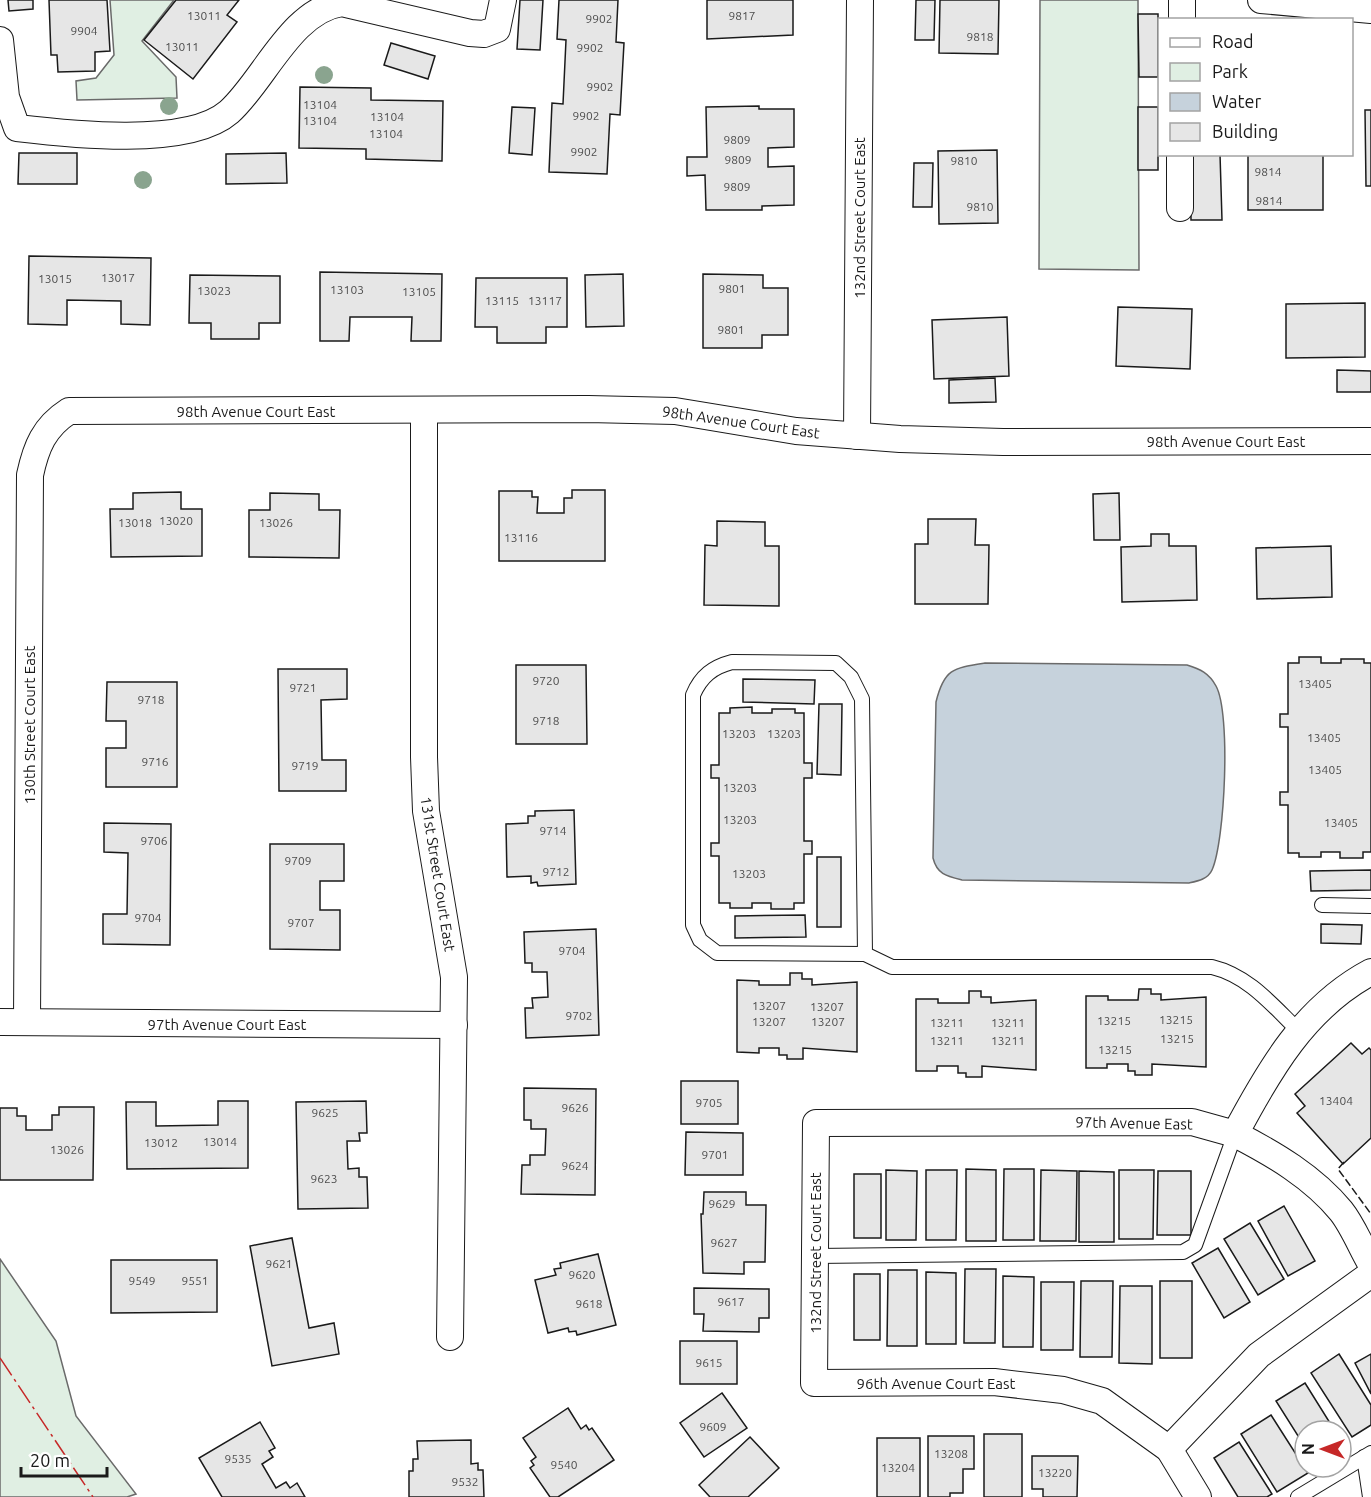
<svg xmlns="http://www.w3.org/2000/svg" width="1371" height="1497" font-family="Ubuntu,sans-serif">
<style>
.green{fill:#e0efe3;stroke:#6a6a6a;stroke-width:1.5}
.water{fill:#c6d2dc;stroke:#6a6a6a;stroke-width:1.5}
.building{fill:#e6e6e6;stroke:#1a1a1a;stroke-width:1.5}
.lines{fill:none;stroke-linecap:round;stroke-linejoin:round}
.service-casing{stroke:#1a1a1a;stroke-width:16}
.minor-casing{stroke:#1a1a1a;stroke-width:28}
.service{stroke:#fff;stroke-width:14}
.minor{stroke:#fff;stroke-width:26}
.fence{stroke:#1a1a1a;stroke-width:1.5;stroke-dasharray:8 3;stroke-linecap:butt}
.power{stroke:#c62828;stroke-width:1.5;stroke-dasharray:21 4.5 3 4.5;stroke-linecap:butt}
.tree{fill:#8aa48f}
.labels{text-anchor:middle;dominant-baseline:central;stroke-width:4.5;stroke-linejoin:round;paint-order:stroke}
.number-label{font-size:12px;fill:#4d4d4d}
.street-label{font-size:15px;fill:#1a1a1a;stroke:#fff}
</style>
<rect width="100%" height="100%" fill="#fff"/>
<g class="green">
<polygon points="110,0 174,0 142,41 176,77 177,98 77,100 76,81 96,78 114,55"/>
<polygon points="1040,0 1138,0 1139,270 1039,269"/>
<polygon points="0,1259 56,1341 76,1416 136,1494 127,1497 0,1497"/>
</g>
<path class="water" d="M985 663 1187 665C1200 669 1209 673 1216 686 1231 713 1225 841 1212 870 1208 879 1198 881 1189 883L962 880C946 876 937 874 933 858L936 702C944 669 953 668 985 663Z"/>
<g class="building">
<polygon points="8,0 33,0 33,9 9,11"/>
<polygon points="49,0 107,0 110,51 95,52 95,71 58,72 57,55 51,55"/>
<polygon points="176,0 239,0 227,15 237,22 193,79 144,40"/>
<polygon points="520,0 543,0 540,50 517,49"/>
<polygon points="559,0 618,0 616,42 624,43 620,115 610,114 607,174 549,172 552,103 563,104 566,40 557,39"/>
<polygon points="707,0 793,0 793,35 707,39"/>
<polygon points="916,0 935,0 934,40 915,40"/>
<polygon points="940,0 999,0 998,54 939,53"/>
<polygon points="1138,14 1158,14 1158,77 1139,77"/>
<polygon points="391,43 435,56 428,79 384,65"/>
<polygon points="300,87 371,88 371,100 443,101 442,161 366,159 366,149 299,148"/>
<polygon points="759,106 759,109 794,109 794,147 768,148 768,167 794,166 794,205 762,206 762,210 706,210 705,175 687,176 687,157 707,157 706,107"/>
<polygon points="512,107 535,108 532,155 509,153"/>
<rect x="1138" y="107" width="20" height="63"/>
<polygon points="1365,110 1371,110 1371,186 1366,186"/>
<polygon points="997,150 998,223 939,224 938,151"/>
<polygon points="19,153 77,153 77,184 18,184"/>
<polygon points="286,153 287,183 226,184 226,154"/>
<polygon points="1190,154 1220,154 1222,220 1191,220"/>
<rect x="1248" y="154" width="75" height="56"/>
<polygon points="914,163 933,163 932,207 913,207"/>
<polygon points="29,256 151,258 150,325 121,324 121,301 67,300 67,325 28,324"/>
<polygon points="320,272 442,274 441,341 411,341 412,317 350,317 349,341 320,341"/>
<polygon points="623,274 624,326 586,327 585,275"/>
<polygon points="703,274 763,275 763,288 788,288 788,335 762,335 762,348 703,348"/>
<polygon points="190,275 280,276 280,323 259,323 259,339 211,339 211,323 189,323"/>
<polygon points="476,278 567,278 567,327 546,327 546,343 497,343 497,327 475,327"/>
<polygon points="1365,303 1365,357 1286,358 1286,304"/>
<polygon points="1118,307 1192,309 1190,369 1116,366"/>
<polygon points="1007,317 1009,376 934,379 932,320"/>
<polygon points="1337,370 1371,371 1371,392 1337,392"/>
<polygon points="995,378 996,402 949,403 949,380"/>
<polygon points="572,490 605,490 605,561 499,561 499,491 532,491 532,497 538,497 537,513 564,513 564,498 572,498"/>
<polygon points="181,492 181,509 202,509 202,556 111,557 110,509 133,509 133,493"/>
<polygon points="270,493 319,494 319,510 340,510 339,558 249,557 249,510 270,510"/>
<polygon points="1119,493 1120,540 1094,540 1093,494"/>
<polygon points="928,519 976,519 975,545 989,545 988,604 915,604 915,544 928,544"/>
<polygon points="717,521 765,522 765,546 779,546 779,606 704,605 705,545 717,546"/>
<polygon points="1151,534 1169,534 1169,546 1196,546 1197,600 1122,602 1121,547 1151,546"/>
<polygon points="1331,546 1332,597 1257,599 1256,548"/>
<polygon points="1299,657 1321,657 1321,663 1341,663 1341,659 1364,659 1364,663 1371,663 1371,852 1363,852 1363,858 1340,858 1340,852 1321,852 1321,857 1299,857 1299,853 1288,853 1288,805 1280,805 1280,792 1288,792 1288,727 1280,727 1280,714 1288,714 1288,663 1299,663"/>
<polygon points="516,665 586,665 587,744 516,744"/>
<polygon points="278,669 347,669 347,699 321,700 322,760 346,760 346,791 279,791"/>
<polygon points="743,679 815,680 814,704 743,702"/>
<polygon points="107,682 177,682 177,787 106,787 106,748 126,748 126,721 106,721"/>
<polygon points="819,704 842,704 841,775 817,774"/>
<polygon points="752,707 752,713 772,713 772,709 795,709 795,713 804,713 804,763 812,763 812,778 804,778 804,841 812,841 812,854 804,854 804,903 794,903 794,909 771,909 771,903 752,903 752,908 730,908 730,903 719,903 719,856 711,856 711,843 719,843 719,778 711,778 711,765 719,765 719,713 730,713 730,708"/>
<polygon points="574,810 576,884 538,886 537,882 531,883 531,876 507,877 506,824 528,823 528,816 535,816 535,811"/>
<polygon points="104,823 171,824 170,945 103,944 103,914 127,914 128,853 104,852"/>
<polygon points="270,844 344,844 344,881 320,881 320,910 340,910 340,950 270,949"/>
<rect x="817" y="857" width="24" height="70"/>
<polygon points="1371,870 1371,890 1311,891 1310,871"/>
<polygon points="805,915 806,937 735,938 735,916"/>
<polygon points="1321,924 1362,925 1361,944 1321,943"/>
<polygon points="596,929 599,1035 526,1038 525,1008 533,1008 532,998 548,997 547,972 532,972 532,963 525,963 524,932"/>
<polygon points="790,973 802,973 802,979 812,979 812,985 857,982 857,1052 803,1048 803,1059 787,1059 787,1055 779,1055 779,1048 759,1048 759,1053 737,1052 737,980 759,981 759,985 790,985"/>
<polygon points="1139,989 1151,989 1151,994 1161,994 1161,1000 1206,997 1206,1067 1152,1064 1152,1075 1135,1075 1135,1071 1128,1071 1128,1064 1107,1064 1107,1068 1086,1068 1086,996 1108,996 1108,1000 1138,1000"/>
<polygon points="969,991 981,991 981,997 991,997 991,1003 1036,1000 1036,1070 982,1066 982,1077 966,1077 966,1073 958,1073 958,1066 937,1066 937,1071 916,1071 916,999 938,999 938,1003 969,1003"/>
<polygon points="1351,1043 1362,1054 1369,1048 1371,1050 1371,1138 1343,1164 1297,1113 1305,1106 1295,1094"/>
<rect x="681" y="1081" width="57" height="43"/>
<polygon points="524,1088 596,1089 595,1195 521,1194 522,1165 530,1165 530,1155 545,1155 546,1129 531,1129 531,1120 524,1120"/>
<polygon points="218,1101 248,1101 248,1168 127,1169 126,1102 156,1102 156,1126 218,1125"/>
<polygon points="366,1101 367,1133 359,1133 360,1141 347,1141 348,1169 359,1168 359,1177 367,1177 368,1208 298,1209 296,1102"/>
<polygon points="59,1107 94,1107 93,1180 0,1180 0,1108 17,1108 17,1116 26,1116 26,1130 52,1130 52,1115 59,1115"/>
<polygon points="686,1132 743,1133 743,1175 685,1175"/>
<polygon points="966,1169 996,1170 996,1241 966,1241"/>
<polygon points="1004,1169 1034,1169 1034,1240 1003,1240"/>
<polygon points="886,1170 917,1171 916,1240 886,1240"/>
<polygon points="926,1170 957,1170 956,1240 926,1240"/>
<polygon points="1041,1170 1077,1171 1076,1241 1040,1241"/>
<polygon points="1119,1170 1154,1170 1153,1239 1119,1239"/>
<polygon points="1079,1171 1114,1172 1114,1242 1079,1242"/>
<polygon points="1158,1171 1191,1171 1191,1235 1157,1235"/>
<rect x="854" y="1174" width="27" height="64"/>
<polygon points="704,1192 746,1192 746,1205 766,1205 765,1262 744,1262 744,1274 703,1273 701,1214 703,1214"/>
<polygon points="1284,1206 1315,1261 1288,1276 1258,1221"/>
<polygon points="1250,1223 1284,1279 1258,1295 1224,1239"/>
<polygon points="292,1238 309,1328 334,1323 339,1354 272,1366 250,1246"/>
<polygon points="1218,1248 1250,1302 1224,1318 1192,1263"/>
<polygon points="598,1254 616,1325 577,1335 576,1331 569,1332 568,1328 548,1333 535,1280 556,1275 554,1269 561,1268 560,1263"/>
<polygon points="111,1260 217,1260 217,1312 111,1313"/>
<polygon points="965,1269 996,1269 995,1343 964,1343"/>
<polygon points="888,1270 917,1270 917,1346 887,1346"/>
<polygon points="926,1272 956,1273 956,1344 926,1344"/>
<rect x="854" y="1274" width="26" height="66"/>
<polygon points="1003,1276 1034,1277 1033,1347 1003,1347"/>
<polygon points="1081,1281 1113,1281 1112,1357 1080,1357"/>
<rect x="1160" y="1281" width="32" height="77"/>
<polygon points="1041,1282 1074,1282 1073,1350 1041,1350"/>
<polygon points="1120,1286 1152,1286 1152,1364 1119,1363"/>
<polygon points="694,1288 769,1289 769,1318 759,1318 759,1332 703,1331 704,1314 694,1314"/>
<rect x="680" y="1341" width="57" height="43"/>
<polygon points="1339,1354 1371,1405 1371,1425 1352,1437 1311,1373"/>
<polygon points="1371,1354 1371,1394 1355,1363"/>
<polygon points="1305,1383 1335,1431 1305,1431 1305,1447 1276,1401"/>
<polygon points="722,1393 747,1428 704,1457 680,1423"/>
<polygon points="568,1408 581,1429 586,1425 589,1430 592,1428 614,1460 558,1497 550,1497 530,1468 534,1465 531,1461 536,1457 523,1438"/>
<polygon points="1271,1415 1308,1473 1277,1492 1241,1434"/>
<polygon points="260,1422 275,1448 269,1451 273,1457 262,1464 276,1488 286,1482 290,1488 297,1483 305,1497 222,1497 199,1458"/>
<rect x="984" y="1434" width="38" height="63"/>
<polygon points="928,1436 974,1436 974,1469 963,1469 963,1493 950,1493 950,1497 928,1497"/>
<polygon points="750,1437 779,1468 748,1497 710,1497 699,1485"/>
<rect x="877" y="1438" width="43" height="59"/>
<polygon points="471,1440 471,1464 478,1463 478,1470 483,1470 484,1497 409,1497 409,1471 413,1471 413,1459 418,1459 417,1441"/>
<polygon points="1239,1442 1272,1494 1267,1497 1238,1497 1214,1458"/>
<polygon points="1032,1456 1078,1456 1077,1497 1043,1497 1043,1489 1032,1489"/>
</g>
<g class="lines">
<g class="service-casing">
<g id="service">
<polyline points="1322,905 1371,906"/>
<path d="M865 954 862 699 851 677 836 663 732 662C713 667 701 676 693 695V925L700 940 717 953 865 954 892 967H1212C1249 976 1272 1005 1299 1031"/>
<polyline points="815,1256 1183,1252 1195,1245 1235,1134"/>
<polyline points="1364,1457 1370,1497"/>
<polyline points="1298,1497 1371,1453"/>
</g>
</g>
<g class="minor-casing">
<g id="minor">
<polyline points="1261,0 1371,10"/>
<polyline points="1182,20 1182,0"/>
<path d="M0 40 6 97 17 128C68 134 188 148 229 112 264 81 291 10 342 3L470 33 484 34 497 29 503 0"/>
<polyline points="1180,208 1180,154"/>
<polyline points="424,412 424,757 426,811 454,977 450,1337"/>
<polyline points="857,436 860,0"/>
<path d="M1371 972C1305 1007 1269 1070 1235 1134L1192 1122 816 1123 814 1383 994 1382 1063 1390 1102 1401 1169 1449 1259 1355 1371 1274"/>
<polyline points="0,1022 454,1025"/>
<path d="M27 1022 30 475C36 447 44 427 69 411L588 409 675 411 796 431 900 439 1003 442 1371 441"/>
<path d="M1235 1134C1274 1154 1313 1177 1341 1211 1353 1226 1361 1247 1371 1264"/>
<polyline points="1169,1449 1198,1497"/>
</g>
</g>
<use href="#service" class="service"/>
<use href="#minor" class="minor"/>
<polyline class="fence" points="1344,1162 1338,1169 1371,1214"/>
<polyline class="power" points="0,1358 93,1497"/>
</g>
<g class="tree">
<circle cx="324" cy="75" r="9"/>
<circle cx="169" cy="106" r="9"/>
<circle cx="143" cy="180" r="9"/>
</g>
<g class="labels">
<g class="number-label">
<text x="204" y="15">13011</text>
<text x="742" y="15">9817</text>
<text x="599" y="18">9902</text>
<text x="84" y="30">9904</text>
<text x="980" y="36">9818</text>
<text x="182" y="46">13011</text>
<text x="590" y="47">9902</text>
<text x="600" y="86">9902</text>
<text x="320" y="104">13104</text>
<text x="586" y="115">9902</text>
<text x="387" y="116">13104</text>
<text x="320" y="120">13104</text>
<text x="386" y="133">13104</text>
<text x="737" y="139">9809</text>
<text x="584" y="151">9902</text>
<text x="738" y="159">9809</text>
<text x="964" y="160">9810</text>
<text x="1268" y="171">9814</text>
<text x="737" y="186">9809</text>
<text x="1269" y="200">9814</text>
<text x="980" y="206">9810</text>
<text x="118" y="277">13017</text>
<text x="55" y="278">13015</text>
<text x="732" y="288">9801</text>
<text x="347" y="289">13103</text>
<text x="214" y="290">13023</text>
<text x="419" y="291">13105</text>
<text x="502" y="300">13115</text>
<text x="545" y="300">13117</text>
<text x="731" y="329">9801</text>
<text x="176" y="520">13020</text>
<text x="135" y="522">13018</text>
<text x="276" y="522">13026</text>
<text x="521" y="537">13116</text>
<text x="546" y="680">9720</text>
<text x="1315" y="683">13405</text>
<text x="303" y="687">9721</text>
<text x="151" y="699">9718</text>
<text x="546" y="720">9718</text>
<text x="739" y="733">13203</text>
<text x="784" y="733">13203</text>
<text x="1324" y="737">13405</text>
<text x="155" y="761">9716</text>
<text x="305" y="765">9719</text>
<text x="1325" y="769">13405</text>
<text x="740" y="787">13203</text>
<text x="740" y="819">13203</text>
<text x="1341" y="822">13405</text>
<text x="553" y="830">9714</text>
<text x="154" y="840">9706</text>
<text x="298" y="860">9709</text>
<text x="556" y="871">9712</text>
<text x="749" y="873">13203</text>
<text x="148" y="917">9704</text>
<text x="301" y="922">9707</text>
<text x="572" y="950">9704</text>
<text x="769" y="1005">13207</text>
<text x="827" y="1006">13207</text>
<text x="579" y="1015">9702</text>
<text x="1176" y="1019">13215</text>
<text x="1114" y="1020">13215</text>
<text x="769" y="1021">13207</text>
<text x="828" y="1021">13207</text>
<text x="947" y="1022">13211</text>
<text x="1008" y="1022">13211</text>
<text x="1177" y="1038">13215</text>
<text x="947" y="1040">13211</text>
<text x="1008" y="1040">13211</text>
<text x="1115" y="1049">13215</text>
<text x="1336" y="1100">13404</text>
<text x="709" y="1102">9705</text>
<text x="575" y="1107">9626</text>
<text x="325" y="1112">9625</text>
<text x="220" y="1141">13014</text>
<text x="161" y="1142">13012</text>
<text x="67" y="1149">13026</text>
<text x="715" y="1154">9701</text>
<text x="575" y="1165">9624</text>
<text x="324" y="1178">9623</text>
<text x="722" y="1203">9629</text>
<text x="724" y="1242">9627</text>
<text x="279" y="1263">9621</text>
<text x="582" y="1274">9620</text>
<text x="142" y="1280">9549</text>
<text x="195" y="1280">9551</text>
<text x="731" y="1301">9617</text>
<text x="589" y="1303">9618</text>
<text x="709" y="1362">9615</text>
<text x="713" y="1426">9609</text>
<text x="951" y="1453">13208</text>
<text x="238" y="1458">9535</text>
<text x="564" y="1464">9540</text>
<text x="898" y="1467">13204</text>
<text x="1055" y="1472">13220</text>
<text x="465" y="1481">9532</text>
</g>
<g class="street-label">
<text transform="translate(859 218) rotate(-90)">132nd Street Court East</text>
<text x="256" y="411">98th Avenue Court East</text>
<text transform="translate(741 422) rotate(8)">98th Avenue Court East</text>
<text x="1226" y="441">98th Avenue Court East</text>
<text transform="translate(29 725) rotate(-90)">130th Street Court East</text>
<text transform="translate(438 874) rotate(81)">131st Street Court East</text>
<text x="227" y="1024">97th Avenue Court East</text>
<text transform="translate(1134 1123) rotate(1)">97th Avenue East</text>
<text transform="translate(815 1253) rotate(-90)">132nd Street Court East</text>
<text x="936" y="1383">96th Avenue Court East</text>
</g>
</g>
<rect x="1158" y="18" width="195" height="138" fill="#ffffff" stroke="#a3a3a3" stroke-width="1.5"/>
<rect x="1170" y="38" width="30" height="9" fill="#ffffff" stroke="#a3a3a3" stroke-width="1.5"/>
<text x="1212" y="48" font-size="18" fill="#1a1a1a">Road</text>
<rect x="1170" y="63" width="30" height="18" fill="#e0efe3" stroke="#a3a3a3" stroke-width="1.5"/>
<text x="1212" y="78" font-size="18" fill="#1a1a1a">Park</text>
<rect x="1170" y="93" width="30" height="18" fill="#c6d2dc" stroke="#a3a3a3" stroke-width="1.5"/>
<text x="1212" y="108" font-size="18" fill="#1a1a1a">Water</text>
<rect x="1170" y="123" width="30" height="18" fill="#e6e6e6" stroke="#a3a3a3" stroke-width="1.5"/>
<text x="1212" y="138" font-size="18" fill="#1a1a1a">Building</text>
<g transform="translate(1323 1449) rotate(270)"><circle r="28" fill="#ffffff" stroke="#a3a3a3" stroke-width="1.5"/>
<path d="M0-4.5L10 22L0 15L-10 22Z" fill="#c62828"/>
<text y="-9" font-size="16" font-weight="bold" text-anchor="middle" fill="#1a1a1a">N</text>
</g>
<path d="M21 1467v9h86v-9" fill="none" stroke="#1a1a1a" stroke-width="3"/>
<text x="30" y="1467" font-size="18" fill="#1a1a1a" stroke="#ffffff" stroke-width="4.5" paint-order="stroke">20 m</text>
</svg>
